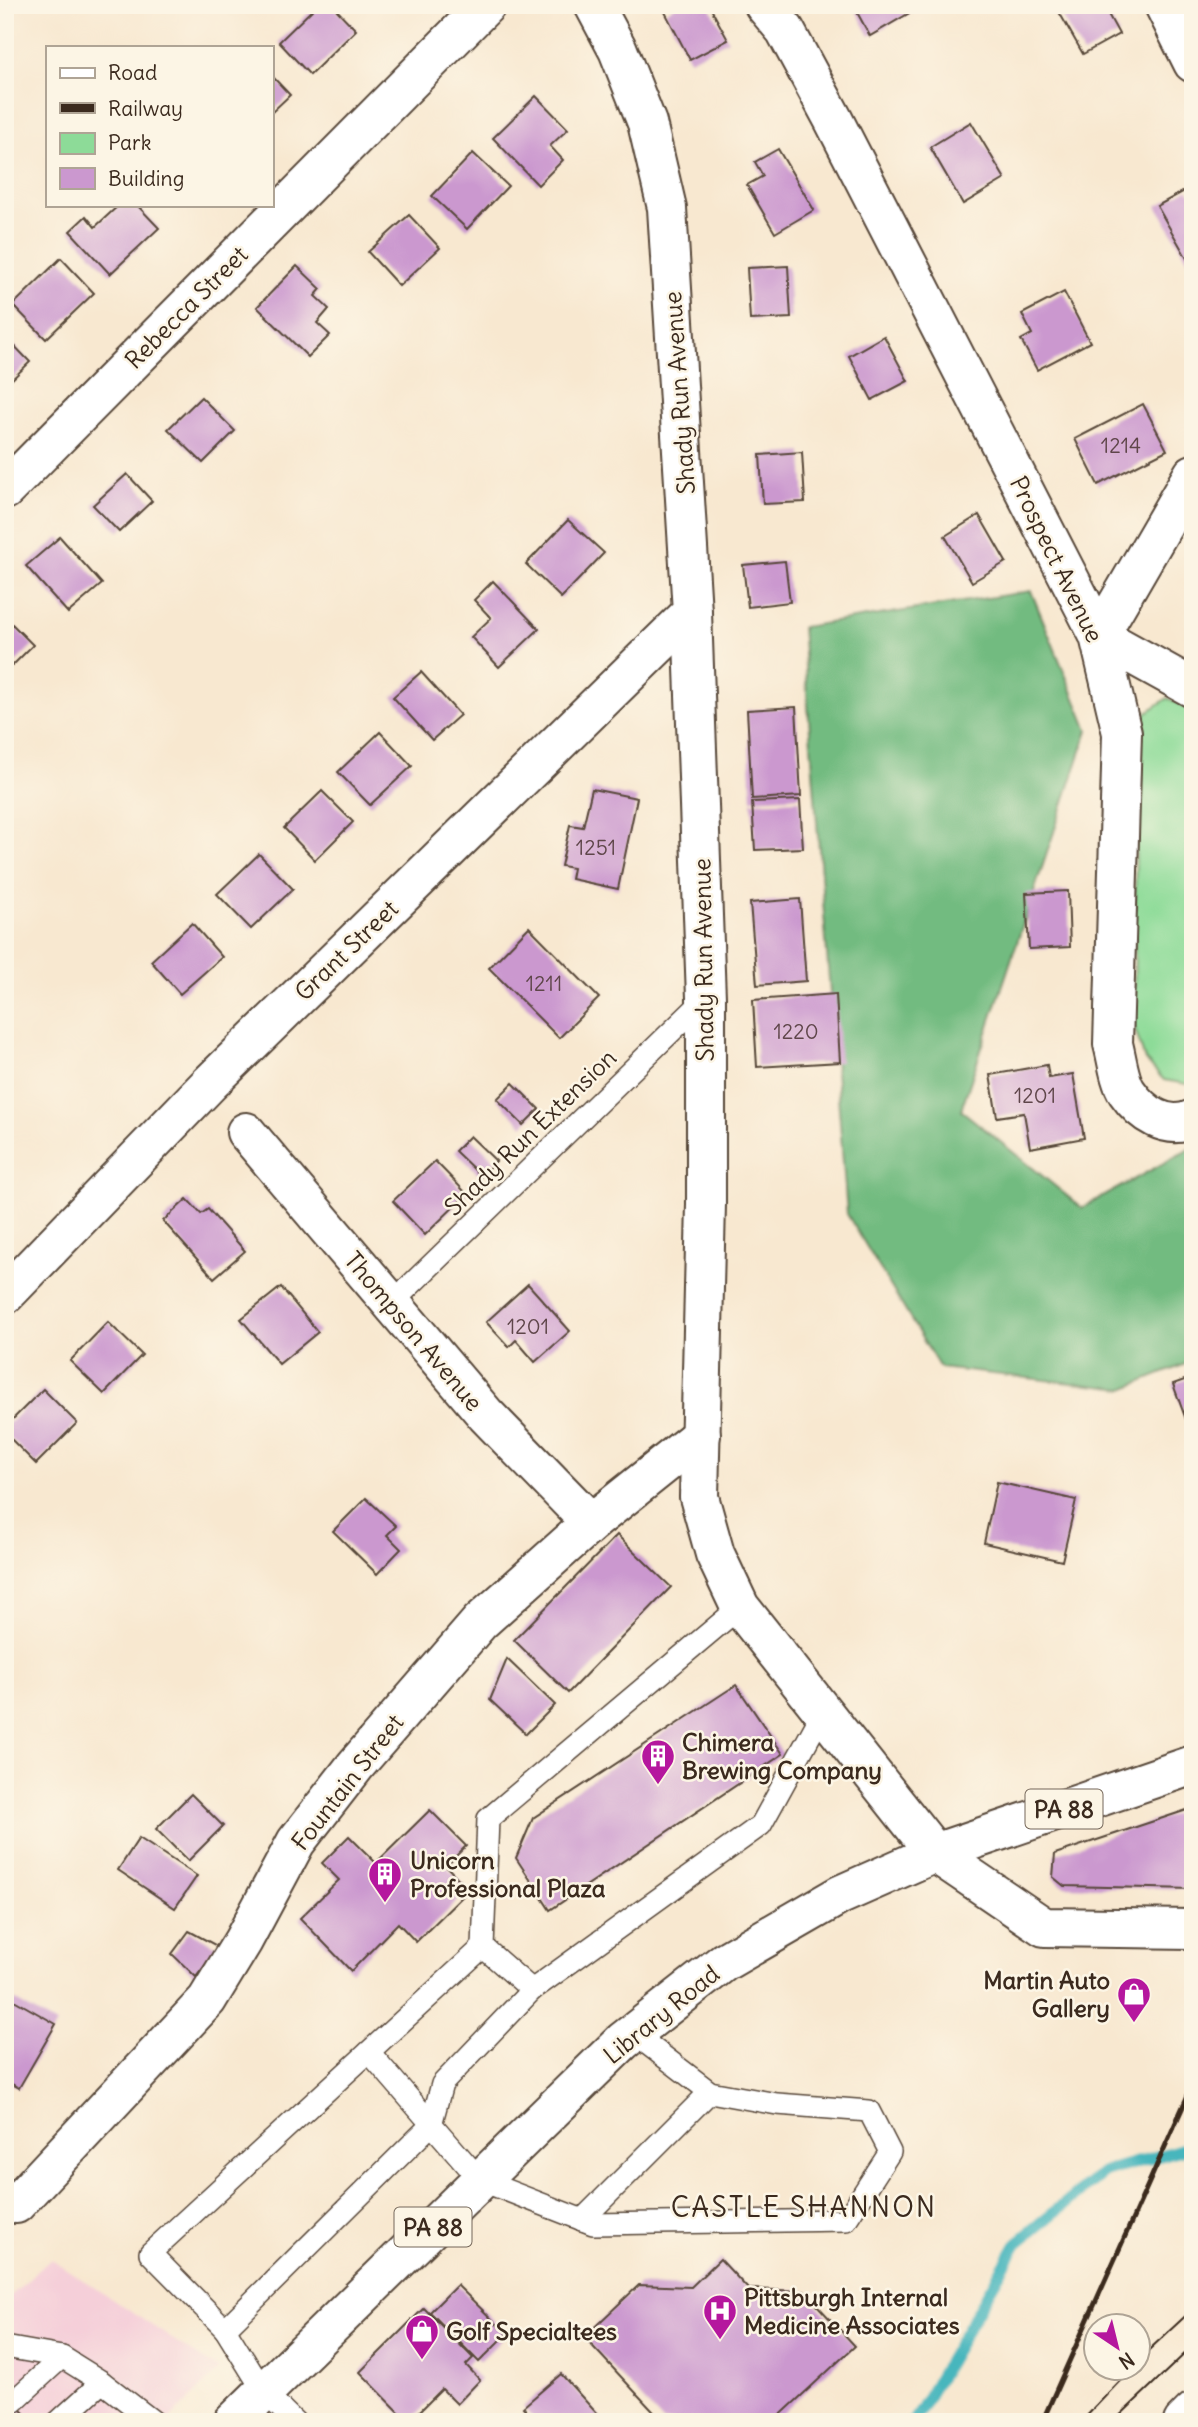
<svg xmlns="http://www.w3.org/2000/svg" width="1198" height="2427" font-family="Delius,sans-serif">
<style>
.built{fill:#f5cfd9}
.green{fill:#8ddb98;stroke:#64825b;stroke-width:2}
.forest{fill:#72bb80;stroke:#56724f;stroke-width:2}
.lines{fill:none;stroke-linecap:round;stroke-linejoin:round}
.stream{stroke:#47b6bd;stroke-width:12}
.building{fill:#cb98cf}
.lane-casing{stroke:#574639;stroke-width:24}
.street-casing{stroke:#574639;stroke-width:42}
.secondary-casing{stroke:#574639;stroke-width:42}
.primary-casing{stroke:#574639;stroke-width:42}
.lane{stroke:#fff;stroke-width:21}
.street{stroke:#fff;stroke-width:38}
.secondary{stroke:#fff;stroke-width:38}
.primary{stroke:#fff;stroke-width:38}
.tram{stroke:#3b2a1e;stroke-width:2}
.rail{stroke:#3b2a1e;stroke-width:5}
.labels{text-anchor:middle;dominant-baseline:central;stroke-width:5;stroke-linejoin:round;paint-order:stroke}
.number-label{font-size:21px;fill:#5f464a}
.shield{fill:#fcf5e5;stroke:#75675a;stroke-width:2}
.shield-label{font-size:23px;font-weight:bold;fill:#3b2a1e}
.street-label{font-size:24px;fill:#3b2a1e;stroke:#fcf5e5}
.poi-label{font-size:24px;font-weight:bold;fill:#3b2a1e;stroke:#fcf5e5;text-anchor:start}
.quarter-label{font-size:28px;letter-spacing:2px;fill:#3b2a1e;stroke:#fcf5e5}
</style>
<rect width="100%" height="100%" fill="#fcf5e5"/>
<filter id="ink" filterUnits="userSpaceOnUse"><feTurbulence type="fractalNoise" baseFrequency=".0143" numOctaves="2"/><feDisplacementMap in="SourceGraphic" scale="14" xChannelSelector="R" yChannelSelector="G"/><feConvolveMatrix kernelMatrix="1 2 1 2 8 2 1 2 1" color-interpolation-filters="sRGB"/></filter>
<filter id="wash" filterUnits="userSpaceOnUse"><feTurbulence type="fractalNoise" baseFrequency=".00686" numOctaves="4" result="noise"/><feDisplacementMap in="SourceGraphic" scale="28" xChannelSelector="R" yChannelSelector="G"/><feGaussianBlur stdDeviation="1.57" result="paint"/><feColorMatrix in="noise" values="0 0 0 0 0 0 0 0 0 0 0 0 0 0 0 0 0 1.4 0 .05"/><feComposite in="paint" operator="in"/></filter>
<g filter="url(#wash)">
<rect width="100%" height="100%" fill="#f8e8d0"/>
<polygon class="built" points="51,2259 219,2370 167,2422 5,2422 5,2301"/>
<polygon class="green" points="1168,698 1193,711 1193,1085 1164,1080 1145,1060 1134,1026 1137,719"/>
<polygon class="forest" points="1031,591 1088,730 961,1110 1082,1208 1193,1147 1193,1361 1124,1389 940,1368 847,1214 802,627"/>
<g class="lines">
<polyline class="stream" points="913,2422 1017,2243 1104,2172 1193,2146"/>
</g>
<g id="blocks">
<g class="building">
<polygon points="317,5 332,5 356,30 310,75 279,42"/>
<polygon points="677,5 709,5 728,40 690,60 665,12"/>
<polygon points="853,5 923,5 870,36"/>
<polygon points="1055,5 1103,5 1119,34 1083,54"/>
<polygon points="271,75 290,95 271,113"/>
<polygon points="536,96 568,129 550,146 563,160 538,185 493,138"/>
<polygon points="971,122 1005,179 963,204 930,147"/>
<polygon points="778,149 814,210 775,233 747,185 763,176 755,162"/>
<polygon points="473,153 508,186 467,229 432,196"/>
<polygon points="1188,189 1193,196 1193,269 1157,206"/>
<polygon points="119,205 137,205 159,228 110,274 70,231 86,216 95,227"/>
<polygon points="409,215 440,248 399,286 368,252"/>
<polygon points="61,258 94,293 46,339 13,305"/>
<polygon points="297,266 321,289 315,296 329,309 317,323 330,335 308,357 257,307"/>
<polygon points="788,266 791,318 750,320 747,268"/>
<polygon points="1064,292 1090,342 1037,370 1021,340 1032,334 1022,314"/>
<polygon points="5,336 30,362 5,386"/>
<polygon points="884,336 908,381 872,400 849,356"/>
<polygon points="201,397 235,431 203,463 168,429"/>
<polygon points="1143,404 1167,450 1098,485 1075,439"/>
<polygon points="802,452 805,502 763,504 760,455"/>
<polygon points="127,474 152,501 119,532 93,505"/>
<polygon points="979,515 1006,562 972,582 945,536"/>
<polygon points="568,520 604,553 561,598 526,564"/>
<polygon points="60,537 102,584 68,613 26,566"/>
<polygon points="785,561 790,602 748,607 743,565"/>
<polygon points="493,581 539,629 499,667 471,637 491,618 474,600"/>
<polygon points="5,617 33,645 5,673"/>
<polygon points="421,672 460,715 432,740 393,697"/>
<polygon points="796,707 801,796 752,799 747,710"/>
<polygon points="380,732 412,766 370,805 338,772"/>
<polygon points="592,789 637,798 618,889 571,879 573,868 561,866 570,825 583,827"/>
<polygon points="322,791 353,822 315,860 284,828"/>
<polygon points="800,800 803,848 755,850 752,802"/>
<polygon points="259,854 293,889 251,929 217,894"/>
<polygon points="1068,891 1070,947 1029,949 1026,893"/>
<polygon points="800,899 806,981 757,985 750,903"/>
<polygon points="192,923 222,957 180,994 151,961"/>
<polygon points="529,927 599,998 559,1038 489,968"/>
<polygon points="836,994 840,1062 757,1067 753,1000"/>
<polygon points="1047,1065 1049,1078 1073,1074 1084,1138 1030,1148 1024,1113 997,1117 990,1075"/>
<polygon points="513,1083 539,1109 523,1125 497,1099"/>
<polygon points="470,1136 496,1161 481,1176 455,1151"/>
<polygon points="435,1161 467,1194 425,1235 393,1201"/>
<polygon points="187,1199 201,1214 208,1209 245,1251 214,1278 163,1221"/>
<polygon points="528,1284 570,1331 535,1362 516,1340 509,1347 486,1322"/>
<polygon points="281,1287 318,1332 279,1364 241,1319"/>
<polygon points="108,1322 142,1355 104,1394 70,1361"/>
<polygon points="1193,1377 1193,1436 1192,1436 1173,1384"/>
<polygon points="43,1389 77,1423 36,1464 5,1433 5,1427"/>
<polygon points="997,1482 1076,1500 1062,1561 984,1543"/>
<polygon points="366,1498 396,1526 387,1535 401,1549 377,1574 333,1531"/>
<polygon points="617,1535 671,1587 568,1693 514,1640"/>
<polygon points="507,1659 555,1705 526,1734 490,1700"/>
<polygon points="736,1685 783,1754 550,1910 516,1858 533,1818"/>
<polygon points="191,1794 223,1826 188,1861 156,1829"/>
<polygon points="1193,1808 1193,1889 1064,1886 1053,1877 1055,1854"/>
<polygon points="430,1810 466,1846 446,1866 469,1890 416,1942 398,1923 351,1971 300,1918 339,1880 322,1863 349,1836 376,1863"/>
<polygon points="139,1838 197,1876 175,1908 118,1870"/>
<polygon points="189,1931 219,1947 196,1977 172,1954"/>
<polygon points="14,2000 56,2024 19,2088 5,2080 5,2016"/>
<polygon points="720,2259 748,2289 804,2291 855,2346 773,2422 663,2422 584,2337 639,2285 691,2287"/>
<polygon points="457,2285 507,2334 479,2362 430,2312"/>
<polygon points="424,2308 473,2358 466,2365 480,2380 457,2404 442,2389 409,2422 360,2372"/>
<polygon points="561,2374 600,2417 595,2422 536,2422 523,2407"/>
<polygon points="5,2395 13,2402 33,2422 5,2422"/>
</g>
</g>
</g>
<g filter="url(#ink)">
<use href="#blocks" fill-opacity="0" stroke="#574639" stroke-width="2"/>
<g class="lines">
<g class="lane-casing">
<g id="lane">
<polyline points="391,1304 706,998"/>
<polyline points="740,1607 488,1819 483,1947 150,2253 225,2329 431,2125 442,2084 532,1990 761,1825 823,1712"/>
<polyline points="483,1947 532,1990"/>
<polyline points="369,2052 480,2180 593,2224 846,2220 890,2152 869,2111 777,2104 710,2092 633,2033"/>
<polyline points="582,2220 710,2092"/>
<polyline points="225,2329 264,2392 295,2422"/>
<polyline points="5,2347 62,2357"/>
<polyline points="13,2402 62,2357 102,2382 154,2422"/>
<polyline points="58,2422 102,2382"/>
</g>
</g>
<g class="street-casing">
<g id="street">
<polyline points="594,5 618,50 647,123 667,208 692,612 706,998 706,1204 699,1497 715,1554 740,1607 935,1853"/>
<path d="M764 5 785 30 833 119 1099 636 1122 733 1113 1044C1117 1058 1119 1080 1127 1092 1142 1114 1167 1131 1193 1119"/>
<polyline points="1164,5 1193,63"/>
<polyline points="1193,474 1099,636 1193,688"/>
<polyline points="5,490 486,5"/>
<polyline points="246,1132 486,1415 591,1523"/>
<polyline points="5,1295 210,1083 692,612"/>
<polyline points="16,2204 207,2000 243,1941 296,1842 356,1765 480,1622 591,1523 701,1435"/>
<polyline points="1183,2422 1193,2412"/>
</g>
</g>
<g class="secondary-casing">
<polyline id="secondary" points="935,1853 1044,1927 1193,1929"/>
</g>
<g class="primary-casing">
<polyline id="primary" points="233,2422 623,2041 724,1962 840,1895 935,1853 1193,1765"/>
</g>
<use href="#lane" class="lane"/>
<use href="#street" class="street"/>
<use href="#secondary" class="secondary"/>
<use href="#primary" class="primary"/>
<g class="tram">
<polyline points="1138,2360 1193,2309"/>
<polyline points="1081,2422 1132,2368"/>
<polyline points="1113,2422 1193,2346"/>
</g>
<polyline class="rail" points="1042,2422 1193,2084"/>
</g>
</g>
<defs>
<g id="building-pin" transform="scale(1.75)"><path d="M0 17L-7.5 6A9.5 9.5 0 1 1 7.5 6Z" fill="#b5179e" stroke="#fcf5e5"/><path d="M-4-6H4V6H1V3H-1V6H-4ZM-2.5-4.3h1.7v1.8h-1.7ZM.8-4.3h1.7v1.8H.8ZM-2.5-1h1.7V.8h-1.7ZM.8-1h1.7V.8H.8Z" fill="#fff"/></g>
<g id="shop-pin" transform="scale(1.75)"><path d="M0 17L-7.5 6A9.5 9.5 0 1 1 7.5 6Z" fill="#b5179e" stroke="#fcf5e5"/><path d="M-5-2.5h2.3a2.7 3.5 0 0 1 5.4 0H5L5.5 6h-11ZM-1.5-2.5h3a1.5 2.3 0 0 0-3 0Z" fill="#fff"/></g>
<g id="hospital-pin" transform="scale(1.75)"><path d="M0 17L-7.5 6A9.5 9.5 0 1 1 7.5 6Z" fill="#b5179e" stroke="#fcf5e5"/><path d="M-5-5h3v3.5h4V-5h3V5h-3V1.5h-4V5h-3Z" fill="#fff"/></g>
</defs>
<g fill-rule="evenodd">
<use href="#building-pin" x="658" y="1756"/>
<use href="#building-pin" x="385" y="1874"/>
<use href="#shop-pin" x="1134" y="1994"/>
<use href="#hospital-pin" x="720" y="2311"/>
<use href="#shop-pin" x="422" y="2331"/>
</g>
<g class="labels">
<g class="number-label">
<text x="1121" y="445">1214</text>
<text x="596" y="847">1251</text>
<text x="544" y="983">1211</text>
<text x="796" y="1031">1220</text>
<text x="1035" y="1095">1201</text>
<text x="528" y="1326">1201</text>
</g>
<g class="shield">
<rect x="1025.5" y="1789.5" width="77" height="39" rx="5"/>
<rect x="394.5" y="2207.5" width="77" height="39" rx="5"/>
</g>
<g class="shield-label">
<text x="1064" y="1809">PA 88</text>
<text x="433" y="2227">PA 88</text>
</g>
<g class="street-label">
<text transform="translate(186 307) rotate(-45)">Rebecca Street</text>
<text transform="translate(679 393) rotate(-94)">Shady Run Avenue</text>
<text transform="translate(1057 559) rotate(64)">Prospect Avenue</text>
<text transform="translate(346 950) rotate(-44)">Grant Street</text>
<text transform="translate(703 960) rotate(-91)">Shady Run Avenue</text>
<text transform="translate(530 1132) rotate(-44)">Shady Run Extension</text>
<text transform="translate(414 1331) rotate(50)">Thompson Avenue</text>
<text transform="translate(347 1782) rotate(-52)">Fountain Street</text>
<text transform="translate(661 2014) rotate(-39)">Library Road</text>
</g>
<g class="poi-label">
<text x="682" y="1742">Chimera<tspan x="682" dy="28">Brewing Company</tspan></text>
<text x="410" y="1860">Unicorn<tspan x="410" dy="28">Professional Plaza</tspan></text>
<text x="1110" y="1980" text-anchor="end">Martin Auto<tspan x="1110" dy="28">Gallery</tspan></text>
<text x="744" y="2297">Pittsburgh Internal<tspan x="744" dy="28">Medicine Associates</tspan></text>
<text x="446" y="2331">Golf Specialtees</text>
</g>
<g class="quarter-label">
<text x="804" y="2207">CASTLE SHANNON</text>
</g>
</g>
<rect width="1198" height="2427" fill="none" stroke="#fcf5e5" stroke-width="28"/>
<rect x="46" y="46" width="228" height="161" fill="#fcf5e5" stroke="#afa495" stroke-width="2"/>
<rect x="60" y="68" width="35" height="10" fill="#ffffff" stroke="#afa495" stroke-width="2"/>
<text x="108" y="80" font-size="21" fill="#3b2a1e">Road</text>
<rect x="60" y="103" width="35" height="10" fill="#3b2a1e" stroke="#afa495" stroke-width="2"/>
<text x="108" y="116" font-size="21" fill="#3b2a1e">Railway</text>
<rect x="60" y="133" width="35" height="21" fill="#8ddb98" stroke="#afa495" stroke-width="2"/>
<text x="108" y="150" font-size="21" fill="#3b2a1e">Park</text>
<rect x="60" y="168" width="35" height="21" fill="#cb98cf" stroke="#afa495" stroke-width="2"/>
<text x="108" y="186" font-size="21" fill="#3b2a1e">Building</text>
<g transform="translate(1117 2347) rotate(145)"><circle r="33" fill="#fcf5e5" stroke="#afa495" stroke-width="2"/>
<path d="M0-5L12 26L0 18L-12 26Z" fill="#b5179e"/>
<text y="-10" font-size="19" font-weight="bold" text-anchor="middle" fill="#3b2a1e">N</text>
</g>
</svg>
